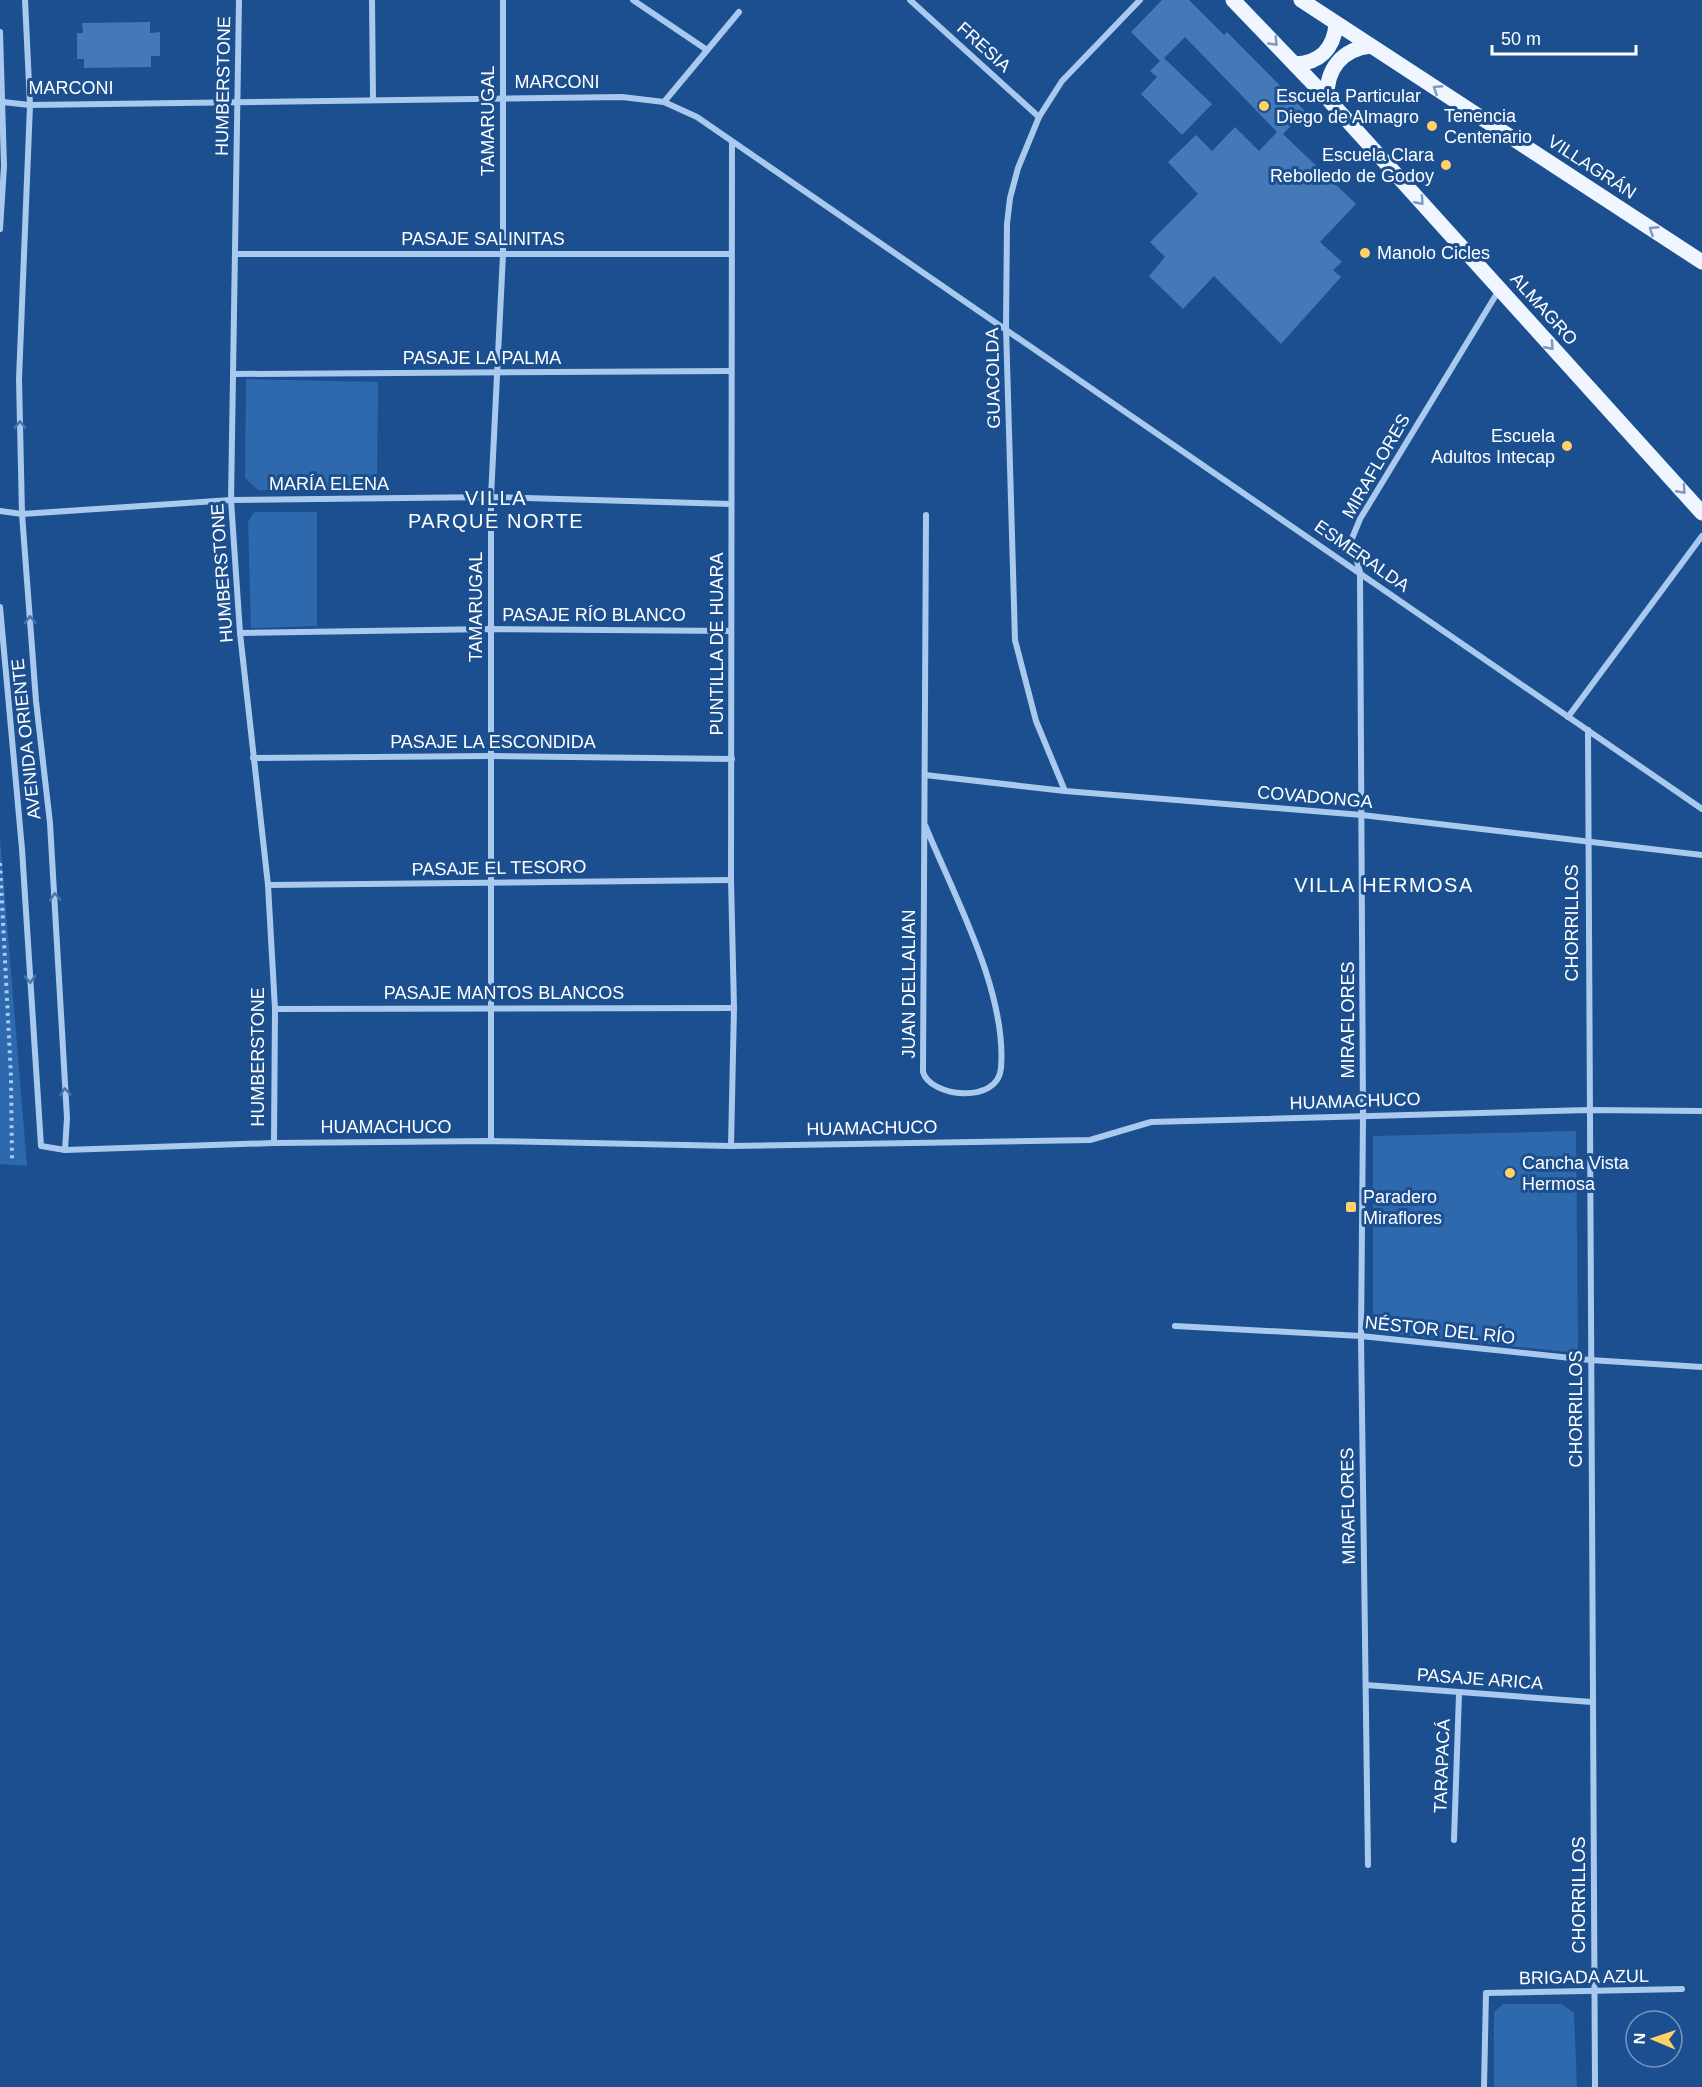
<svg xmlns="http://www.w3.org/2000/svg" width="1702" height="2087" font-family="Arial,sans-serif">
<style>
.green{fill:#2e69ad}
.building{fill:#4478b7}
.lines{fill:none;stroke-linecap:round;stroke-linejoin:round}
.path{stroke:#a9c9ee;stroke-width:4;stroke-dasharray:3 4.5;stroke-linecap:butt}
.street{stroke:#a9c9ee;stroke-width:6}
.primary{stroke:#f0f6ff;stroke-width:15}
.oneway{stroke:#7b9ac1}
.oneway2{stroke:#4674ac}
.poi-dot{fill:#ffd166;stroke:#1b4f8f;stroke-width:2}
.labels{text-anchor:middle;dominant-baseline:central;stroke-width:6;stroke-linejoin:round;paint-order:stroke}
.street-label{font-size:18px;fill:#fff;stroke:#1b4f8f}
.poi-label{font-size:18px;fill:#fff;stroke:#1b4f8f;text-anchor:start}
.neighbourhood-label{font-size:20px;letter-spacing:1.5px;fill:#fff;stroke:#1b4f8f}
</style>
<rect width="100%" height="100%" fill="#1b4f8f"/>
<g class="green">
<polygon points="246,379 378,382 377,490 258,490 245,478"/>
<polygon points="254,512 317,512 317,626 251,628 248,522"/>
<polygon points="0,838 27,1166 0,1164"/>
<polygon points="1576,1131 1578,1353 1373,1332 1373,1136"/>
<polygon points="1503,2004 1562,2004 1574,2013 1577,2087 1494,2087 1494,2012"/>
</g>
<g class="building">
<polygon points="1162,0 1189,0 1224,35 1227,32 1305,111 1283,134 1356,204 1320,242 1342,262 1333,270 1341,277 1281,344 1214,276 1183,309 1149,276 1165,257 1150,242 1198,194 1168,162 1196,135 1212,151 1235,127 1259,151 1277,132 1185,37 1164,58 1212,104 1182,135 1141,94 1157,77 1150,71 1160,61 1131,32"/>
<polygon points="150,22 150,33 160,32 160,56 151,56 151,67 84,68 84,59 77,59 77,33 83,33 82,23"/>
</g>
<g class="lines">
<polyline class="path" points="0,863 11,1077 12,1161"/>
<g class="street">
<polyline points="25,0 30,105 19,379 22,514 36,701 50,823 67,1118 65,1150"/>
<polyline points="239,0 231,500 240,633 268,885 275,1009 274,1143"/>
<polyline points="372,0 373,98"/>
<polyline points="633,0 707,50"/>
<polyline points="910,0 1039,117"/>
<polyline points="0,32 4,166 0,229"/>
<polyline points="3,102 30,105 622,97 664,102 697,117 1702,809"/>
<polyline points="664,102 739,12"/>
<polyline points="235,254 730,254"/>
<polyline points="234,374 731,371"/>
<polyline points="0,511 22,514 231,500 491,497 731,504"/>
<polyline points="0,607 22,849 41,1146 65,1150 274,1143 491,1141 731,1146 1090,1140 1151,1122 1589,1110 1702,1111"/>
<polyline points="240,633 491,629 731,631"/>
<polyline points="1568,717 1702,536"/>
<polyline points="1588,730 1595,2087"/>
<polyline points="253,758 491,756 732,759"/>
<polyline points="925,775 1065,791 1362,815 1702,855"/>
<polyline points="1065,791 1036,721 1015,640 1006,327 1007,224 1010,198 1018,168 1039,117 1062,81 1140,0"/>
<path d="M925 825C954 896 1007 991 1001 1068 998 1105 930 1097 923 1072L926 515"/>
<polyline points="268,885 731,880"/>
<polyline points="275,1009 734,1008"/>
<polyline points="491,1141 491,497 503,254 503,0"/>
<polyline points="731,1146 734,1008 731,880 732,142"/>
<polyline points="1175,1326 1361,1336 1590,1360 1702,1367"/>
<polyline points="1366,1685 1592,1702"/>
<polyline points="1454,1840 1459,1694"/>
<polyline points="1368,1865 1361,1336 1363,1116 1360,572 1351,541 1360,519 1499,290"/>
<polyline points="1484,2087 1486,1993 1682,1989"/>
</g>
<g class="primary">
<polyline points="1233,0 1327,98 1702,513"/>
<polyline points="1301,0 1702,262"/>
<path d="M1295 64C1319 63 1334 49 1336 24"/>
<path d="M1327 98C1326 69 1342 49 1371 46"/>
</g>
</g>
<defs><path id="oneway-chevron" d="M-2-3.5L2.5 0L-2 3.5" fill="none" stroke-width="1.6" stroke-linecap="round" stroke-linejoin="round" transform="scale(1.5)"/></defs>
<g class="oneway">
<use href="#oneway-chevron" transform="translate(1274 42) rotate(46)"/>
<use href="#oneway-chevron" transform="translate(1437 89) rotate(-147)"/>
<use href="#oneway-chevron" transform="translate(1420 201) rotate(48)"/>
<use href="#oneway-chevron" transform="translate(1653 230) rotate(-147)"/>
<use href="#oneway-chevron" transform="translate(1550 346) rotate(48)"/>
<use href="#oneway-chevron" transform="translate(1682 490) rotate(48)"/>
</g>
<g class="oneway2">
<use href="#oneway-chevron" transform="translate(20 425) rotate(-91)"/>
<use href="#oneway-chevron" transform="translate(30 620) rotate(-92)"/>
<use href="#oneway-chevron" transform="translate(55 897) rotate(-94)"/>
<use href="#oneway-chevron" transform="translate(30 979) rotate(87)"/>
<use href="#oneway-chevron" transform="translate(65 1092) rotate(-94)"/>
</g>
<g class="poi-dot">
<circle cx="1264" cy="106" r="6"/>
<circle cx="1432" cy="126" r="6"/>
<circle cx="1446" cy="165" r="6"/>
<circle cx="1365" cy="253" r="6"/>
<circle cx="1567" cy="446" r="6"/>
<circle cx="1510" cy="1173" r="6"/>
<rect x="1345" y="1201" width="12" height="12" rx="3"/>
</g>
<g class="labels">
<g class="street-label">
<text transform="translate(984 47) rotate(42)">FRESIA</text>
<text x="557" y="82">MARCONI</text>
<text transform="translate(223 86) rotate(-89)">HUMBERSTONE</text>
<text x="71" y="88">MARCONI</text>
<text transform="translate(488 121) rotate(-90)">TAMARUGAL</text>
<text transform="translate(1592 167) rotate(33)">VILLAGRÁN</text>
<text x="483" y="239">PASAJE SALINITAS</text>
<text transform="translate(1544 309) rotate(48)">ALMAGRO</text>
<text x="482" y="358">PASAJE LA PALMA</text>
<text transform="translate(993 378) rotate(-91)">GUACOLDA</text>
<text transform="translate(1376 466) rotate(-60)">MIRAFLORES</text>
<text x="329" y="484">MARÍA ELENA</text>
<text transform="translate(1362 556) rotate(35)">ESMERALDA</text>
<text transform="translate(222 573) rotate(-94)">HUMBERSTONE</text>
<text transform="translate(476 607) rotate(-90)">TAMARUGAL</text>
<text x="594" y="615">PASAJE RÍO BLANCO</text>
<text transform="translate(717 644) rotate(-90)">PUNTILLA DE HUARA</text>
<text transform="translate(26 739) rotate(-96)">AVENIDA ORIENTE</text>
<text x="493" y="742">PASAJE LA ESCONDIDA</text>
<text transform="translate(1315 797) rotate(5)">COVADONGA</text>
<text transform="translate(499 868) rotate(-1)">PASAJE EL TESORO</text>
<text transform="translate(1572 923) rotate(-90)">CHORRILLOS</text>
<text transform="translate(909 984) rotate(-90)">JUAN DELLALIAN</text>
<text x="504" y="993">PASAJE MANTOS BLANCOS</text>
<text transform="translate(1348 1020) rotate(-90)">MIRAFLORES</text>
<text transform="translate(258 1057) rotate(-90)">HUMBERSTONE</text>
<text transform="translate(1355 1101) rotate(-2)">HUAMACHUCO</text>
<text x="386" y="1127">HUAMACHUCO</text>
<text transform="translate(872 1128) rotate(-1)">HUAMACHUCO</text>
<text transform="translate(1440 1330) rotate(6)">NÉSTOR DEL RÍO</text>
<text transform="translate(1576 1409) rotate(-90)">CHORRILLOS</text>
<text transform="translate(1348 1506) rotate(-91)">MIRAFLORES</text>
<text transform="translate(1480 1679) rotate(4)">PASAJE ARICA</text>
<text transform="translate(1442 1766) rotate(-88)">TARAPACÁ</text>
<text transform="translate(1579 1895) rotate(-90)">CHORRILLOS</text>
<text transform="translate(1584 1977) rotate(-1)">BRIGADA AZUL</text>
</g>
<g class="poi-label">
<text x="1276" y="96">Escuela Particular<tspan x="1276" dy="21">Diego de Almagro</tspan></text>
<text x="1444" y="116">Tenencia<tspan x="1444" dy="21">Centenario</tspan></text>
<text x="1434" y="155" text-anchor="end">Escuela Clara<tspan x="1434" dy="21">Rebolledo de Godoy</tspan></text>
<text x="1377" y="253">Manolo Cicles</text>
<text x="1555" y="436" text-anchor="end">Escuela<tspan x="1555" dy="21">Adultos Intecap</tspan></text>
<text x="1522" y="1163">Cancha Vista<tspan x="1522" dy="21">Hermosa</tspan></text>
<text x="1363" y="1197">Paradero<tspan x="1363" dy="21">Miraflores</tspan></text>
</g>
<g class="neighbourhood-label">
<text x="496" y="498">VILLA<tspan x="496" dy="23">PARQUE NORTE</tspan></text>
<text x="1384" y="885">VILLA HERMOSA</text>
</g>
</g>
<g transform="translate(1654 2039) rotate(272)"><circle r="28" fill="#1b4f8f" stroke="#7695bc" stroke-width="1.5"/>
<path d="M0-4.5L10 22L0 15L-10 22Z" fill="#ffd166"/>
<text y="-9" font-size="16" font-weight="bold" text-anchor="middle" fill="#ffffff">N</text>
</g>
<path d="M1492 45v9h144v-9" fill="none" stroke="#ffffff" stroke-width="3"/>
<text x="1501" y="45" font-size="18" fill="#ffffff" stroke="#1b4f8f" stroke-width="4.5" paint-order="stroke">50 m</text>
</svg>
